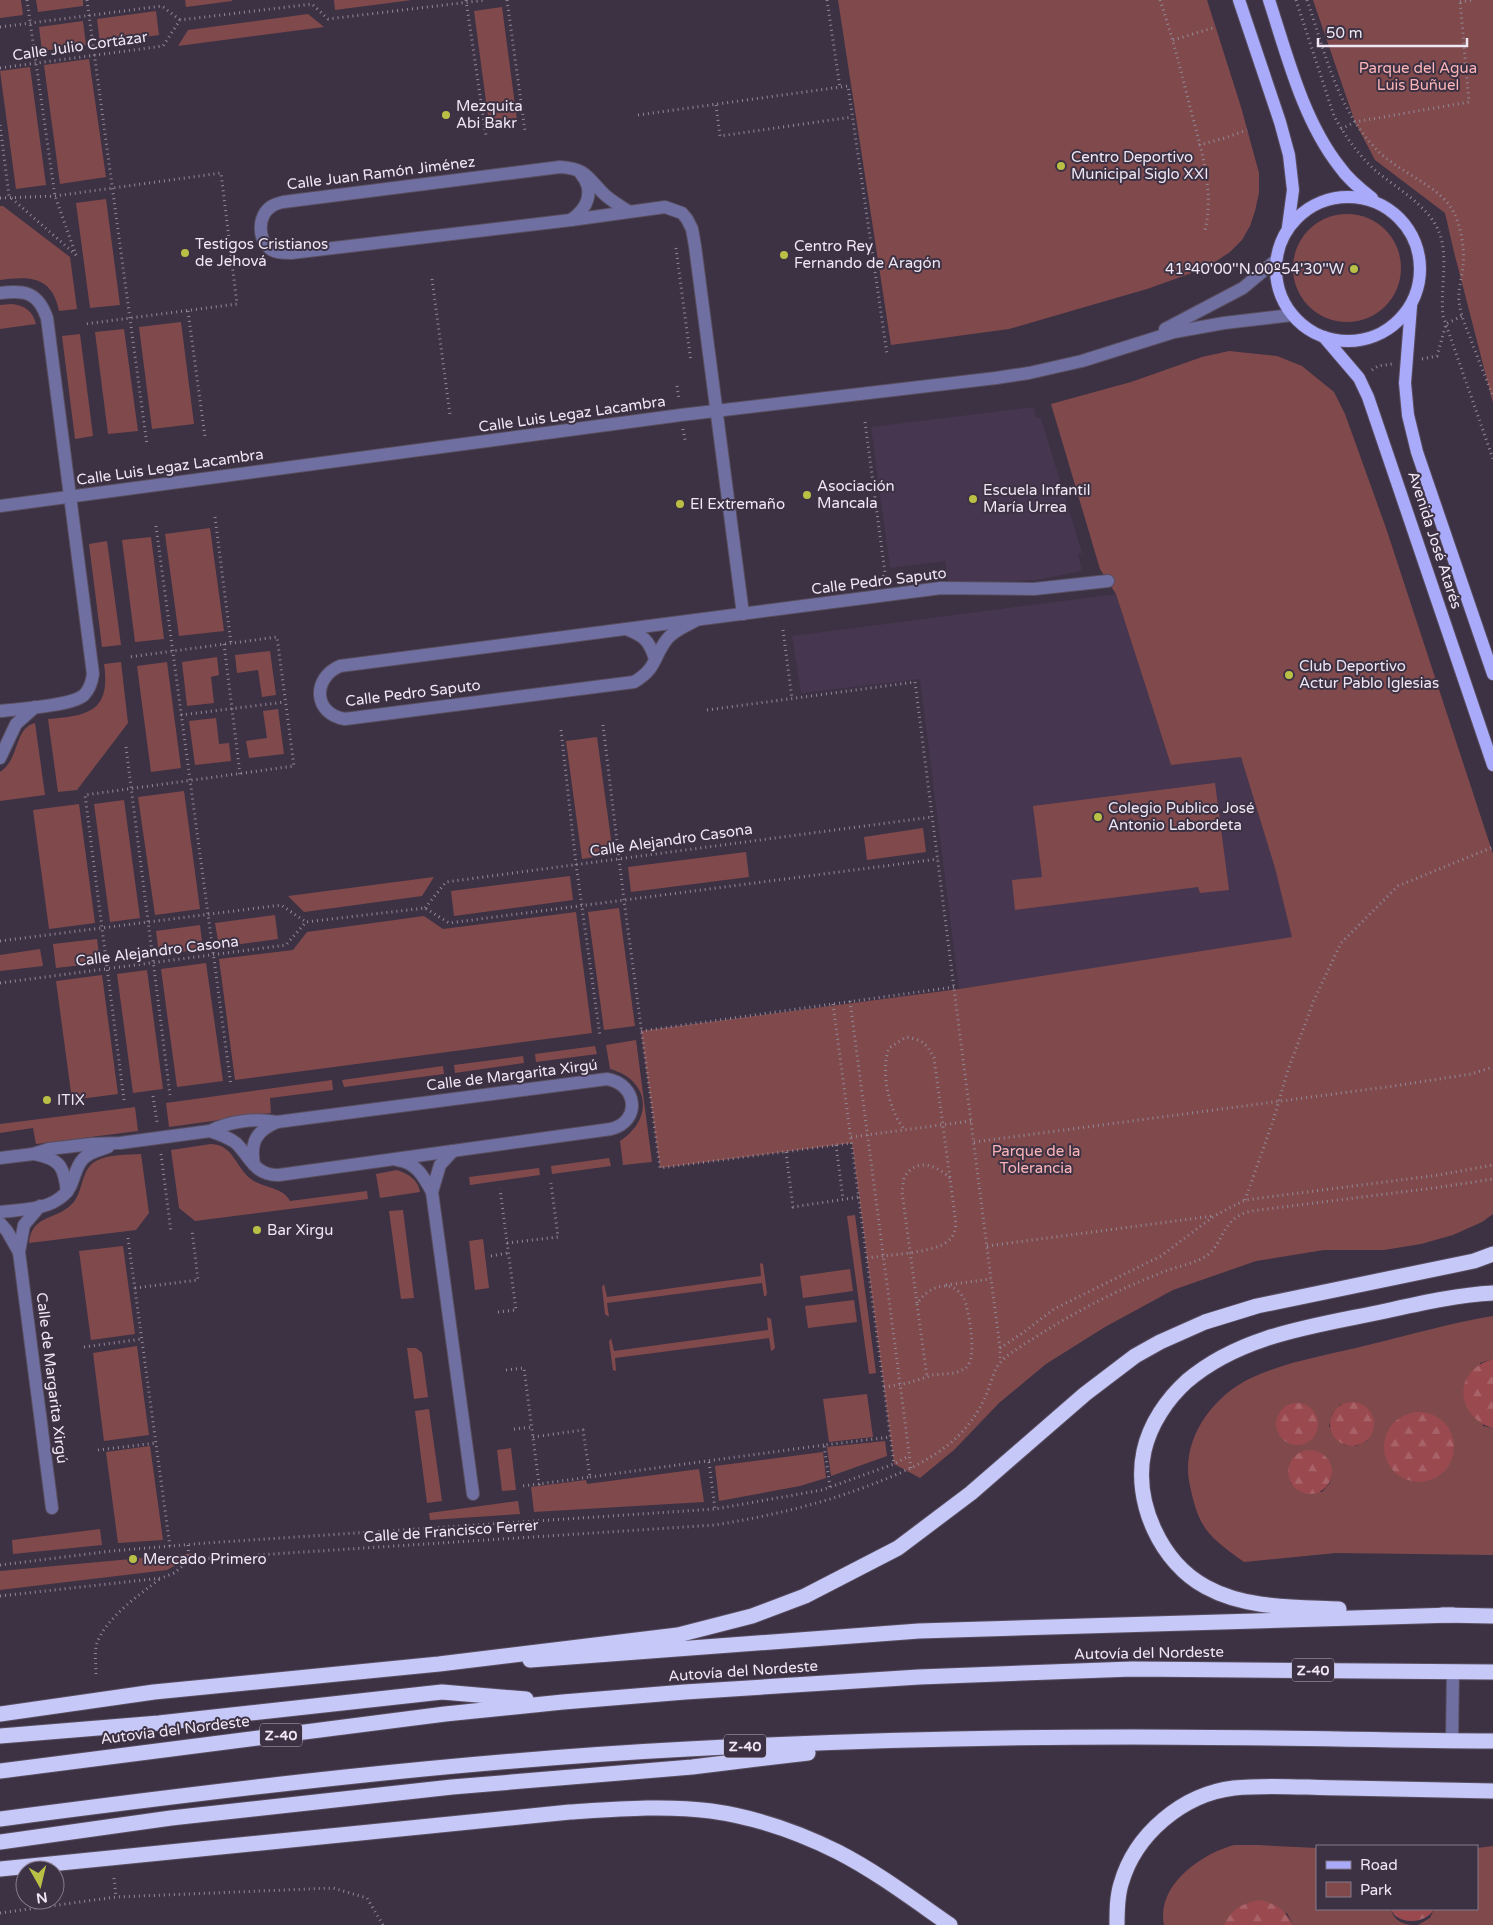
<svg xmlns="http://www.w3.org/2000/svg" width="1493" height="1925" font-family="'Varela Round',sans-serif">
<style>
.built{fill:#47364f}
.green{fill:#804a4c;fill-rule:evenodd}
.forest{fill:url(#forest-firs)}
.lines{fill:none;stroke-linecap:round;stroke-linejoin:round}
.minor-casing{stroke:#594e60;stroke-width:14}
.major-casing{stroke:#594e60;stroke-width:14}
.highway-casing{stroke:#594e60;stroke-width:17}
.path{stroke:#928898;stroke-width:3;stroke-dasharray:1 4;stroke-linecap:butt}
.minor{stroke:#6f70a1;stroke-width:12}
.major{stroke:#aaaafb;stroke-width:12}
.highway{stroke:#c6c8f8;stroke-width:15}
.poi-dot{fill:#bac045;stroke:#3d3144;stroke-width:2}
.labels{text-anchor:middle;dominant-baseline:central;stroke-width:4;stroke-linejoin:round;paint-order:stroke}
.shield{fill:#3d3144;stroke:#bab0bf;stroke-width:1}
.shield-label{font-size:14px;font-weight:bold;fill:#efe7f4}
.street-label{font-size:15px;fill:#efe7f4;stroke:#3d3144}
.park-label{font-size:15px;fill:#fcb5b7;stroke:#3d3144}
.poi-label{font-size:15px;fill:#efe7f4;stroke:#3d3144;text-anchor:start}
</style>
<defs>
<pattern id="forest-firs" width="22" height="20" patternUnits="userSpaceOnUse" patternTransform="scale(1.25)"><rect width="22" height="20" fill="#9a494f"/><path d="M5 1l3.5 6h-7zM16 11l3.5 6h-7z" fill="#a86369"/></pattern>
</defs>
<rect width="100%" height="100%" fill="#3d3144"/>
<g class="built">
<polygon points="1034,407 1036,418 1041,418 1082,553 1078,554 1082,571 1036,580 948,584 945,561 890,568 871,427"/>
<polygon points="1116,594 1171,765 1241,756 1275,868 1293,937 959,989 920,679 801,693 792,636"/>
</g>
<g class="green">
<polygon points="0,0 21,0 23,15 0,18"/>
<polygon points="36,0 83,0 83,6 38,12"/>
<polygon points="185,0 232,0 232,1 186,7"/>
<polygon points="334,0 412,0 335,10"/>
<polygon points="838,0 1207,0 1241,107 1259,173 1259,193 1255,211 1250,226 1242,240 1230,252 1206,268 1147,289 1009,329 891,345"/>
<polygon points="1313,0 1493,0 1493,403 1454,252 1445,213 1375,160 1355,122"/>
<polygon points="502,7 517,120 489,124 474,11"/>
<polygon points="156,11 159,35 100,43 97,19"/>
<polygon points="308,14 324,27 178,46 188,30"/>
<polygon points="83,21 86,45 42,51 39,27"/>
<polygon points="89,59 106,177 60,184 44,65"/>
<polygon points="30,67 46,185 16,189 0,71"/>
<polygon points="106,199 120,305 90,308 76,203"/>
<path d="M0 206H3L70 257 77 309 59 311C52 276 30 276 0 280Z"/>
<circle cx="1347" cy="268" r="54"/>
<path d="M11 304C24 305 33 311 36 324L0 329V305Z"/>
<polygon points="181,322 194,424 152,429 139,327"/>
<polygon points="124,329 138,431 108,434 95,332"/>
<polygon points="80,334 93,436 75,439 62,336"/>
<polygon points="1229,351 1277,356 1302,366 1334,392 1345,414 1386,528 1493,854 1493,1214 1482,1222 1453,1235 1421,1244 1384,1250 1324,1250 1256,1261 1173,1290 1105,1327 1046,1364 999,1403 954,1450 920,1478 894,1464 852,1143 660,1168 641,1031 959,989 1292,937 1275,868 1241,757 1171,765 1116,594 1100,569 1051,404 1131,382 1202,357"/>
<polygon points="210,528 224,631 179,636 165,534"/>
<polygon points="151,537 164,639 135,642 122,540"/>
<polygon points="107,541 121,645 102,647 89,544"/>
<polygon points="270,651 276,695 262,697 258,670 237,673 235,655"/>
<polygon points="217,657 219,675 211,677 214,703 187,706 182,662"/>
<path d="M121 662 128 723 77 790 58 792 48 719C89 716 111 711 104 664Z"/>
<polygon points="167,662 181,768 151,772 137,666"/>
<polygon points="278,709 284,754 249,758 246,741 267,738 263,711"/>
<polygon points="216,718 219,744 229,743 231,761 195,765 189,721"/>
<path d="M35 723 45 795 0 801V772C20 759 14 728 35 723Z"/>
<polygon points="597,737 613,854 582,859 566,741"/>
<polygon points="1215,783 1229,890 1200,893 1198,887 1015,910 1012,880 1042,877 1033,806"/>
<polygon points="184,791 200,909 155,915 138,797"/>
<polygon points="124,800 140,918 110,922 94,804"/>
<polygon points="79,804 95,923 49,929 33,810"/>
<polygon points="923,828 926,852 867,860 864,837"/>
<polygon points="746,852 749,877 631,892 628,867"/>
<polygon points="570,876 573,900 454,916 451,891"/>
<polygon points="434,877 422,896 304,912 288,896"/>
<polygon points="619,908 635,1026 604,1030 588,912"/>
<polygon points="576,912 592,1033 235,1080 219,959 293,950 307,932 424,916 443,929"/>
<polygon points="275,915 278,939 219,947 215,923"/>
<polygon points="200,925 203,949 159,955 156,931"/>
<polygon points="97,939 100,963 56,968 53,944"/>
<polygon points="40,949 43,966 0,971 0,955"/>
<polygon points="206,963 223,1081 177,1087 161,969"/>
<polygon points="147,970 163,1089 133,1093 117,974"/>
<polygon points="102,975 118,1094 72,1100 56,981"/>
<path d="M636 1040 652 1162 623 1165 620 1141C654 1119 650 1080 610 1069L606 1045Z"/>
<polygon points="595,1046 597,1054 536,1062 535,1054"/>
<polygon points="523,1056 524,1063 455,1073 454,1065"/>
<polygon points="443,1066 444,1074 344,1087 342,1080"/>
<polygon points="332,1080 333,1090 270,1098 271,1113 169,1127 166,1103"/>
<polygon points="135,1107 138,1131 36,1144 33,1128 0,1133 0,1124"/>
<path d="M211 1144C234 1145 235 1167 251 1179 262 1188 283 1187 290 1201L367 1191 368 1199 195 1221 179 1208 171 1150Z"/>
<path d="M141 1154 149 1213 136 1230 29 1243C32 1214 55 1221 72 1204 84 1192 80 1170 96 1161 108 1154 128 1155 141 1154Z"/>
<polygon points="609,1158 611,1166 552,1174 551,1166"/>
<polygon points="539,1168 540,1175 470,1185 469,1177"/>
<path d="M397 1170C408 1174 418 1179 420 1192L380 1198 376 1174Z"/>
<polygon points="403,1210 414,1298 401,1299 389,1211"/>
<polygon points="855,1215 876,1373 869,1374 847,1216"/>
<polygon points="483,1239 489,1288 475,1290 469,1241"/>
<polygon points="123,1246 135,1334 91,1340 79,1251"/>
<polygon points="760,1263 763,1264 767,1293 766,1296 764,1296 762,1283 607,1303 609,1317 605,1314 602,1287 604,1284 607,1297 761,1276"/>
<polygon points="850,1269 853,1291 803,1298 800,1276"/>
<polygon points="854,1300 857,1322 808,1328 805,1306"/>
<path d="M1493 1316V1359L1480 1363 1483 1426 1493 1428V1555L1336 1553 1244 1562C1206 1535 1198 1527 1189 1481 1182 1438 1213 1396 1251 1378 1287 1361 1329 1355 1368 1345 1409 1335 1451 1323 1493 1316ZM1341 1404 1368 1440 1357 1446 1344 1445 1329 1426 1332 1414ZM1290 1462 1332 1472 1330 1483 1322 1492 1291 1484 1288 1473Z"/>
<polygon points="767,1317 771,1319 775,1348 773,1350 771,1351 769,1338 615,1358 616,1371 613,1370 609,1342 611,1338 614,1351 768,1330"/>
<polygon points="137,1346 149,1435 104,1441 93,1353"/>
<polygon points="407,1348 416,1348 422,1353 428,1397 414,1399"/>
<polygon points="867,1394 873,1437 829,1442 823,1399"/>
<polygon points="429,1409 442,1501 427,1503 415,1411"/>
<polygon points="885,1441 887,1456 831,1476 827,1447"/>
<polygon points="150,1446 163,1540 118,1543 106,1452"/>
<polygon points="511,1448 516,1490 502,1491 497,1450"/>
<polygon points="823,1452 826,1478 800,1486 719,1501 715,1466"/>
<polygon points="699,1469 704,1502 534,1512 531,1487 586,1480 587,1484"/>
<polygon points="518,1501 520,1514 430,1520 429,1513"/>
<polygon points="100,1529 102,1545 13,1554 12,1540"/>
<polygon points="197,1553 167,1570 0,1590 0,1571"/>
<path d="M1234 1845H1257L1317 1848V1909H1391C1393 1919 1401 1924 1412 1925H1293L1287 1913 1224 1925H1164C1156 1885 1201 1854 1234 1845Z"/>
<polygon points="1493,1846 1493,1925 1418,1925 1430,1918 1434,1909 1477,1909 1477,1848"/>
</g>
<g class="forest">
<path d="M1493 1359V1428C1471 1423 1455 1397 1468 1376 1474 1367 1483 1362 1493 1359Z"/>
<circle cx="1352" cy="1424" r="22"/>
<circle cx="1297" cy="1424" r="21"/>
<circle cx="1419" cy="1447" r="35"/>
<circle cx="1310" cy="1472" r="22"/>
<path d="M1260 1900C1278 1905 1284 1909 1293 1925H1224C1232 1909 1242 1903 1260 1900Z"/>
<path d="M1391 1909H1434C1426 1925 1396 1925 1391 1909Z"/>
</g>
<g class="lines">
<g class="minor-casing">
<g id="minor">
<path d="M628 211C620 206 612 201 605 195 587 178 588 169 560 167L283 202C279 203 275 204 272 206 257 215 257 241 272 250 277 253 284 253 291 253L571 220 665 207 682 213 687 219 692 229 695 246 743 614"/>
<path d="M571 220C588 208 595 191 581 174"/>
<path d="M0 293C25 290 38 292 47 318L93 674C92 681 90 689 84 695 72 706 18 709 0 711"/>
<polyline points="1165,329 1243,288 1275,261"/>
<polyline points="0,506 681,415 996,378 1029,373 1082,361 1174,332 1224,323 1292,315"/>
<path d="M695 621C686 626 675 630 668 638 653 656 658 668 634 682L345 719C313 714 312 678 340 666L941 588 1034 589 1108 581"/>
<path d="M626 629C644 636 649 640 655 659"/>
<polyline points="0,758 16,724 35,707"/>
<path d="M210 1131C219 1134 228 1137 236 1143 251 1158 255 1176 279 1175L611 1129C642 1121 637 1084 607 1079L277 1122C256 1131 250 1142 254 1165"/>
<polyline points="453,1151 440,1165 432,1192 473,1494"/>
<path d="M34 1154C60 1159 64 1166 67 1192"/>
<path d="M0 1158 33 1154 49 1149 91 1144 120 1143 210 1131C230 1121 255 1118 277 1122"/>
<path d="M397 1160C416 1162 424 1177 432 1192"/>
<polyline points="40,1206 24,1225 19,1252 52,1508"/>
<path d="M0 1212C17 1210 42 1210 57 1200 77 1188 71 1172 83 1159 89 1152 100 1150 108 1147"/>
<polyline points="0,1223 7,1231 19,1252"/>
<polyline points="1452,1740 1453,1671"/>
</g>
</g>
<g class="major-casing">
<g id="major">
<polyline points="1239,0 1280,122 1289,155 1293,190 1288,227"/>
<path d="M1269 0C1287 55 1303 120 1339 166 1348 179 1360 189 1372 198"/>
<circle cx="1348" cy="269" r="72"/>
<polyline points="1411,306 1405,383 1408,415 1417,452 1493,674"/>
<polyline points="1324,337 1359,378 1368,397 1493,765"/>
</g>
</g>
<g class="highway-casing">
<g id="highway">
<path d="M1339 1609C1295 1607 1246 1609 1206 1587 1161 1563 1133 1502 1144 1451 1150 1424 1167 1399 1187 1381 1241 1335 1314 1326 1381 1312 1418 1304 1456 1295 1493 1293"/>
<polyline points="1442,1615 1493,1616"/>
<polyline points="530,1660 919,1631 1453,1615"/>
<polyline points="0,1714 154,1692 439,1664 678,1635 752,1616 805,1596 898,1548 971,1493 1085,1394 1135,1356 1160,1342 1205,1322 1257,1306 1474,1261 1493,1254"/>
<polyline points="0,1736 159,1723 442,1692 526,1699"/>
<polyline points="0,1771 445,1714 563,1702 685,1692 919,1677 1132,1669 1493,1672"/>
<path d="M0 1819C228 1789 458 1761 688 1749 836 1741 984 1737 1132 1737 1252 1737 1373 1740 1493 1741"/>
<polyline points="0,1842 171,1818 452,1787 692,1767 808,1753"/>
<path d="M0 1869 570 1812C617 1809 665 1805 711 1811 754 1817 800 1833 838 1852 877 1872 914 1900 950 1925"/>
<path d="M1117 1925C1117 1911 1117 1897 1121 1884 1135 1834 1183 1794 1234 1788 1270 1784 1308 1788 1345 1788 1394 1789 1444 1790 1493 1791"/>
</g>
</g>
<g class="path">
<polyline points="27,0 55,196 76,255"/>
<polyline points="87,0 147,445"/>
<polyline points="466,0 486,136"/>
<polyline points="507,0 525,131"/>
<polyline points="827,0 840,88"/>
<path d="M1160 0C1172 35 1181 71 1190 107 1200 145 1215 190 1205 230"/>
<path d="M1296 0 1334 116C1345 136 1359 156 1376 171 1396 188 1429 206 1439 232 1449 256 1440 290 1443 316L1493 459"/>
<path d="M1307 0C1325 52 1337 109 1377 150 1398 172 1440 186 1453 211 1461 226 1465 249 1463 266 1462 278 1458 288 1459 300 1460 314 1466 327 1471 340 1478 359 1486 378 1493 396"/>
<polyline points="1460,2 1472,0"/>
<polyline points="0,27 162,6 180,20"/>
<polyline points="1173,40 1216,27"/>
<polyline points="0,68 163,46 180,20 312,4 328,19 486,0"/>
<polyline points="716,105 720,136 852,117"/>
<polyline points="638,115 848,86 887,354"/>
<polyline points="0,125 9,196 76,255"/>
<polyline points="1341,129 1355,122 1469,102 1460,0"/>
<polyline points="1199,145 1225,138 1247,130"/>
<polyline points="0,198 55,196 221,173 237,304 85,324"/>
<polyline points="676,248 691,362"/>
<polyline points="432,279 450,415"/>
<polyline points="188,311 205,437"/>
<polyline points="1422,359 1437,356 1446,324 1462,316"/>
<polyline points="1372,370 1378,366 1392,364"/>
<polyline points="677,386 679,400"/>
<polyline points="865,422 885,573 883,577"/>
<polyline points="683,429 685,440"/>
<polyline points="215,517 231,643"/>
<polyline points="156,526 231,1086"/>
<polyline points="783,630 792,699"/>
<polyline points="224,644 240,774"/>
<polyline points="707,710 915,682 991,1279 1000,1348 1000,1361"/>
<polyline points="181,715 285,702"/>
<polyline points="603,725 624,900 660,1168 852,1143"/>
<polyline points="561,730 576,864 600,1036"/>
<polyline points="126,747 170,1095"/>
<polyline points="425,908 446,882 932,817"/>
<polyline points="0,941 281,905 306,922"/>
<polyline points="0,983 286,945 306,922 425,908 449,923 938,859"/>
<polyline points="850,1001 911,1468"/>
<polyline points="833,1004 894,1464"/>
<polyline points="641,1031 954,987"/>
<polyline points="153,1096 157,1122"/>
<polyline points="124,1100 85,795 294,766 277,637 129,657"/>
<polyline points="851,1137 971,1121"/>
<polyline points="974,1142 1394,1086 1471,1074 1493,1067"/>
<polyline points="836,1145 843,1199"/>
<polyline points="786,1152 793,1207 859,1197"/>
<polyline points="161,1154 171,1232"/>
<polyline points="1245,1200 1273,1121 1288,1070 1314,1000 1341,943 1398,886 1493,847"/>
<polyline points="128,1238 170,1547"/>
<polyline points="507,1243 558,1237 551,1183"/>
<polyline points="987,1246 1213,1216"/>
<polyline points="491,1256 508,1253"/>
<path d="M867 1258C886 1255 935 1253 948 1241 954 1236 955 1231 956 1224L934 1058C926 1043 923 1040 906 1037L889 1048C880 1071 889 1112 905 1130"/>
<polyline points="946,1285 991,1279"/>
<polyline points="135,1288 198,1280 192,1230"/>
<path d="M917 1303 902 1192C903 1187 903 1180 905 1176 918 1157 937 1166 950 1178"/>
<polyline points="498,1312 516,1310 500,1189"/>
<polyline points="84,1347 142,1339"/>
<polyline points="1000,1348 1024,1332 1054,1309 1161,1256 1214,1216 1245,1200 1439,1175 1493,1165"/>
<polyline points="506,1370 524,1368 539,1484 522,1486"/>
<path d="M884 1387 908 1383 933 1375 955 1373 966 1368C968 1365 971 1361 971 1357 974 1346 969 1309 964 1299 952 1276 927 1287 917 1304L927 1377"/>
<polyline points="514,1429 532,1427"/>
<polyline points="533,1437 583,1430 590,1477 539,1484"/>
<polyline points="98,1450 156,1443"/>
<polyline points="709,1462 715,1509"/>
<polyline points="590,1477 824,1445"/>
<polyline points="830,1487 824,1445 891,1437"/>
<polyline points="188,1545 189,1561"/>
<polyline points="0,1565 112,1551 206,1543 715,1509 822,1490 894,1464 909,1456"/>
<path d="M0 1596 162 1578 174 1573 189 1561 212 1558 715 1525C769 1516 814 1506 865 1487 900 1474 937 1459 963 1431 973 1420 981 1407 987 1393 992 1380 994 1366 1006 1357 1014 1350 1025 1344 1034 1338 1073 1313 1115 1291 1158 1274 1172 1268 1188 1265 1201 1259 1225 1248 1218 1219 1251 1211L1434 1188 1493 1179"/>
<path d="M96 1674C96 1665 94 1651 97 1643 106 1618 140 1594 160 1579"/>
<polyline points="114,1878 116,1897"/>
<polyline points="0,1913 116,1897 333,1888 367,1898 383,1925"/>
</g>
<use href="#minor" class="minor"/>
<use href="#major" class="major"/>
<use href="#highway" class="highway"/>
</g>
<g class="poi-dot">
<circle cx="446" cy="115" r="5"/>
<circle cx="1061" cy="166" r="5"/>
<circle cx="185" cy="253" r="5"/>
<circle cx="784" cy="255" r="5"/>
<circle cx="1354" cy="269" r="5"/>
<circle cx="807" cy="495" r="5"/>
<circle cx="973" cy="499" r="5"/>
<circle cx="680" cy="504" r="5"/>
<circle cx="1289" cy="675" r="5"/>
<circle cx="1098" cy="817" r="5"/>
<circle cx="47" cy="1100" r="5"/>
<circle cx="257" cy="1230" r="5"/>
<circle cx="133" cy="1559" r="5"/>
</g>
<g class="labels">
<g class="shield">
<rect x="1292" y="1658.5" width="42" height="23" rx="4"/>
<rect x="260" y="1723.5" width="42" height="23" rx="4"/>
<rect x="724" y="1734.5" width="42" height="23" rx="4"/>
</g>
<g class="shield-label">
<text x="1313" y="1670">Z-40</text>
<text x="281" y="1735">Z-40</text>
<text x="745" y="1746">Z-40</text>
</g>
<g class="street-label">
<text transform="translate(80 46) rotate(-8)">Calle Julio Cortázar</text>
<text transform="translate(381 173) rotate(-7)">Calle Juan Ramón Jiménez</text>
<text transform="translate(572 414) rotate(-8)">Calle Luis Legaz Lacambra</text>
<text transform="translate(170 467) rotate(-8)">Calle Luis Legaz Lacambra</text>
<text transform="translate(1435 540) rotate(72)">Avenida José Atarés</text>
<text transform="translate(879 581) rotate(-7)">Calle Pedro Saputo</text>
<text transform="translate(413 693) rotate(-7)">Calle Pedro Saputo</text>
<text transform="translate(671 840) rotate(-8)">Calle Alejandro Casona</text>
<text transform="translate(157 951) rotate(-7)">Calle Alejandro Casona</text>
<text transform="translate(512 1075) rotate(-7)">Calle de Margarita Xirgú</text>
<text transform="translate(52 1378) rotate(83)">Calle de Margarita Xirgú</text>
<text transform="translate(451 1531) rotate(-4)">Calle de Francisco Ferrer</text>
<text transform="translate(1149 1653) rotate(-1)">Autovía del Nordeste</text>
<text transform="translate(743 1671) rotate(-4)">Autovía del Nordeste</text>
<text transform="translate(175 1730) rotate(-7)">Autovía del Nordeste</text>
</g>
<g class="park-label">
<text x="1418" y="68">Parque del Agua<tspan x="1418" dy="17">Luis Buñuel</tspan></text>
<text x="1036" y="1151">Parque de la<tspan x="1036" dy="17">Tolerancia</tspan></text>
</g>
<g class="poi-label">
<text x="456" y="106">Mezquita<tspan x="456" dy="17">Abi Bakr</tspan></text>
<text x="1071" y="157">Centro Deportivo<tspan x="1071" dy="17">Municipal Siglo XXI</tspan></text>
<text x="195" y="244">Testigos Cristianos<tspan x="195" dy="17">de Jehová</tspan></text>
<text x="794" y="246">Centro Rey<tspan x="794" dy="17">Fernando de Aragón</tspan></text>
<text x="1344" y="269" text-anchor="end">41º40'00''N.00º54'30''W</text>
<text x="817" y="486">Asociación<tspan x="817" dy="17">Mancala</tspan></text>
<text x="983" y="490">Escuela Infantil<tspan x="983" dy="17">María Urrea</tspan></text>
<text x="690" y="504">El Extremaño</text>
<text x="1299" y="666">Club Deportivo<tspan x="1299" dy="17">Actur Pablo Iglesias</tspan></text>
<text x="1108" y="808">Colegio Publico José<tspan x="1108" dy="17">Antonio Labordeta</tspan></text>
<text x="57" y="1100">ITIX</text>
<text x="267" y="1230">Bar Xirgu</text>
<text x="143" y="1559">Mercado Primero</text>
</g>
</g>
<rect x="1316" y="1845" width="162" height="65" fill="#3d3144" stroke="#847a8a"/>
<rect x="1326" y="1861" width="25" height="8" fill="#aaaafb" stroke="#847a8a"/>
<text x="1360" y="1870" font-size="15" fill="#efe7f4">Road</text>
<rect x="1326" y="1882" width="25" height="15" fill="#804a4c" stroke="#847a8a"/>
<text x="1360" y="1895" font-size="15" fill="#efe7f4">Park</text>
<g transform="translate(40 1885) rotate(172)"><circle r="24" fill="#3d3144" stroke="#847a8a"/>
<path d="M0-4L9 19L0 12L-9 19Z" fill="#bac045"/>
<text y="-8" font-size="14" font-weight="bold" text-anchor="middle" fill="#efe7f4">N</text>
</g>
<path d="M1318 38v8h149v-8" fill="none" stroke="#efe7f4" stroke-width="2.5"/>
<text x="1326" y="38" font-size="15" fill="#efe7f4" stroke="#3d3144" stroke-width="4" paint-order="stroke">50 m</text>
</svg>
